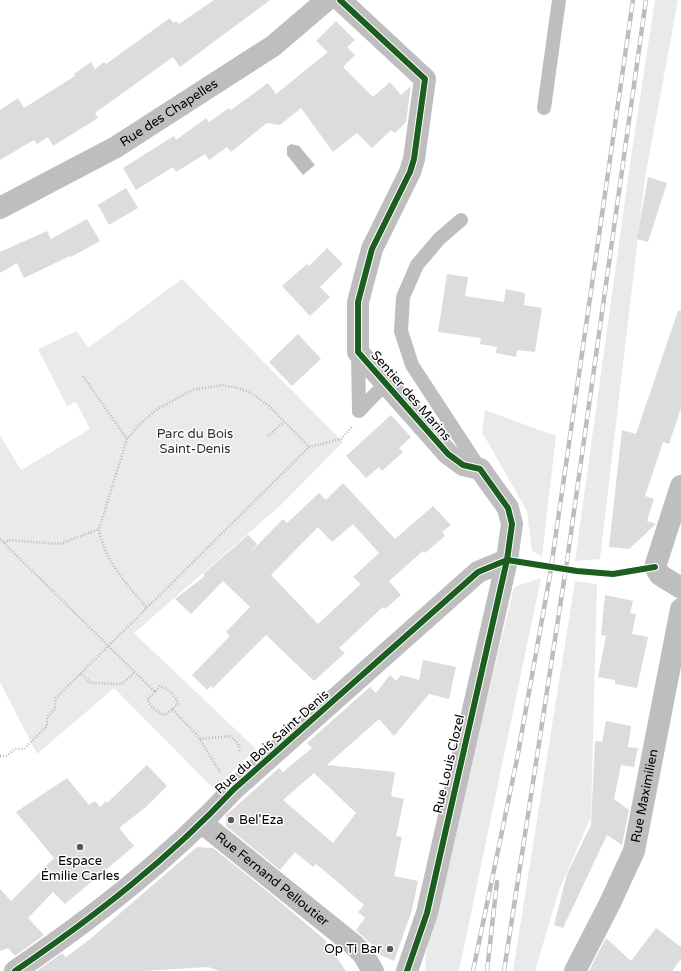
<svg xmlns="http://www.w3.org/2000/svg" width="681" height="971" font-family="'Varela Round',sans-serif">
<style>
.green{fill:#eaeaea}
.water{fill:#bcbcbc}
.building{fill:#dcdcdc;fill-rule:evenodd}
.lines{fill:none;stroke-linecap:round;stroke-linejoin:round}
.path{stroke:#b8b8b8;stroke-width:2.5;stroke-dasharray:1 2;stroke-linecap:butt}
.lane{stroke:#bebebe;stroke-width:14}
.street{stroke:#bebebe;stroke-width:22}
.rail-casing{stroke:#bdbdbd;stroke-width:4.5}
.rail{stroke:#fff;stroke-width:3;stroke-dasharray:9;stroke-linecap:butt}
.cycleway-casing{stroke:#fff;stroke-width:8}
.cycleway{stroke:#1b5e20;stroke-width:6}
.poi-dot{fill:#595959;stroke:#fff;stroke-width:1.5}
.labels{text-anchor:middle;dominant-baseline:central;stroke-width:3;stroke-linejoin:round;paint-order:stroke}
.street-label{font-size:13px;fill:#000;stroke:#fff}
.park-label{font-size:13px;fill:#2f2f2f;stroke:#fff}
.poi-label{font-size:13px;fill:#000;stroke:#fff;text-anchor:start}
</style>
<rect width="100%" height="100%" fill="#fff"/>
<g class="green">
<polygon points="655,0 678,0 645,178 600,559 575,561 630,164"/>
<polygon points="182,279 343,442 281,505 134,633 256,749 214,789 114,688 37,754 0,682 0,435 21,470 90,429 76,402 67,406 38,349 77,331 88,348"/>
<polygon points="485,410 556,436 542,556 532,551 527,511 482,432"/>
<polygon points="541,578 459,971 425,971 426,953 514,587"/>
<polygon points="575,581 597,584 591,817 559,890 535,971 513,971"/>
</g>
<polygon class="water" points="291,144 299,146 315,165 303,175 287,155 287,147"/>
<g class="building">
<polygon points="214,0 270,0 180,67 173,57 95,113 98,118 53,146 48,137 37,144 34,140 0,160 0,110 18,98 24,108 75,76 74,74 91,62 95,69 104,62 106,64 170,18 173,23 176,21 179,24"/>
<polygon points="336,21 355,40 347,47 355,55 343,67 373,97 390,82 401,95 411,86 406,122 395,133 391,130 372,148 357,133 333,152 301,108 280,125 267,123 231,152 227,147 209,160 205,154 176,172 173,167 136,190 123,168 174,136 176,140 206,118 209,122 229,108 231,110 268,83 276,94 328,52 316,41"/>
<polygon points="648,177 667,183 648,242 637,239"/>
<polygon points="126,188 138,208 109,225 98,205"/>
<polygon points="87,219 100,241 71,257 70,256 24,278 17,263 0,273 0,252 47,231 51,239"/>
<polygon points="327,248 343,264 320,287 330,297 310,316 282,286 307,264 309,266"/>
<polygon points="447,274 468,277 465,296 504,302 506,289 525,293 524,305 542,308 535,352 517,350 516,357 496,353 497,347 480,344 481,338 438,332"/>
<polygon points="678,311 681,311 681,408 669,444 663,442 645,496 654,499 647,521 656,524 629,549 609,547 622,430 636,434"/>
<polygon points="298,334 321,359 292,386 269,362"/>
<polygon points="391,415 411,437 399,448 403,452 392,462 382,471 379,467 366,478 346,456"/>
<path d="M343 483 395 539 433 506 451 525 442 532 445 536 425 553 423 551 389 581 401 595 385 609 383 607 339 648 345 653 314 681 266 635 213 688 211 686 207 690 192 675 230 636 226 632 250 607 223 581 191 614 175 599 205 576 203 574 248 535 257 544 249 554 283 519 287 523 319 493 326 500ZM353 524 379 553 353 577 361 584 318 624 271 575 318 527 332 542Z"/>
<polygon points="605,595 633,601 630,613 636,614 632,634 648,637 637,688 615,684 615,680 598,677 606,636 601,635"/>
<path d="M423 660 456 667 449 699 429 694 394 736 379 719 327 765 395 772 391 796 404 799 396 836 402 837 394 876 418 881 412 910 394 961 378 954 372 945 356 930 365 918 358 912 364 905 326 872 316 864 313 867 295 852 280 870 226 826V815L279 768 283 772 312 748 307 743 370 687 376 693 390 675 396 681 401 675 419 680ZM314 773 356 813 333 843 283 800Z"/>
<polygon points="606,721 631,726 628,747 638,748 634,767 621,765 614,799 629,810 622,845 607,835 563,928 554,925 567,874 591,825 595,741 602,742"/>
<polygon points="147,765 167,786 147,806 119,828 134,846 65,904 53,892 28,918 44,935 15,956 8,948 0,951 0,889 11,901 54,858 16,812 67,778 89,805 95,801 100,807 106,801 107,803"/>
<polygon points="197,847 213,848 272,895 325,940 346,971 219,971 208,967 143,971 37,971 62,953 66,957 89,940"/>
<polygon points="656,928 681,947 681,959 672,971 589,971 606,938 631,961"/>
</g>
<g class="lines">
<g class="path">
<polyline points="83,376 127,439"/>
<polyline points="268,436 284,422"/>
<path d="M99 530C106 563 126 583 147 608"/>
<polyline points="0,539 4,543 9,540 60,544 99,529 127,439 140,424 156,410 192,390 222,385 238,388 251,393 269,406 309,447"/>
<path d="M4 543 155 692 160 686C168 688 176 696 178 704L172 709 197 735 220 772"/>
<polyline points="81,674 91,683 122,684 134,673"/>
<path d="M155 692 148 699C149 706 159 714 165 715L172 709"/>
<polyline points="200,739 230,736 238,743 240,753"/>
<polyline points="0,756 7,756 15,749 24,749 47,726 47,717 55,709 55,699 309,447 341,439 352,427"/>
</g>
<g class="lane">
<polyline points="544,108 559,0"/>
<polyline points="461,220 439,239 417,265 403,297 401,331 412,365 480,469"/>
<polyline points="358,352 359,411"/>
<polyline points="359,411 385,384"/>
</g>
<g class="street">
<polyline points="340,0 425,79 414,159 410,172 372,249 358,302 358,352 448,454 463,465 480,469 508,508 512,524 507,560 427,913 407,971"/>
<path id="s1" d="M0 208 116 147 273 46 327 0"/>
<polyline points="681,486 655,567 660,575 681,588"/>
<path id="s2" d="M202 823 354 945 363 954 373 971"/>
<path d="M15 971C94 917 169 859 234 789L478 572 507 560"/>
<path id="s3" d="M575 971 610 903 634 851 681 609"/>
</g>
<g class="rail-casing">
<g id="rail">
<polyline points="473,971 517,759 550,575 633,0"/>
<polyline points="487,971 497,882"/>
<polyline points="504,971 567,561 646,0"/>
</g>
</g>
<use href="#rail" class="rail"/>
<g class="cycleway-casing">
<g id="cycleway">
<polyline points="340,0 425,79 414,159 410,172 372,249 358,302 358,352 448,454 463,465 480,469 508,508 512,524 507,560 427,913 407,971"/>
<polyline points="507,560 577,571 613,574 655,567"/>
<path d="M15 971C94 917 169 859 234 789L478 572 507 560"/>
</g>
</g>
<use href="#cycleway" class="cycleway"/>
</g>
<g class="poi-dot">
<circle cx="231" cy="820" r="4"/>
<circle cx="80" cy="847" r="4"/>
<circle cx="390" cy="949" r="4"/>
</g>
<g class="labels">
<g class="street-label">
<text stroke="none"><textPath href="#s1" startOffset="194">Rue des Chapelles</textPath></text>
<text transform="translate(411 396) rotate(49)">Sentier des Marins</text>
<text transform="translate(272 742) rotate(-42)">Rue du Bois Saint-Denis</text>
<text transform="translate(449 764) rotate(-77)">Rue Louis Clozel</text>
<text stroke="none"><textPath href="#s3" startOffset="190">Rue Maximilien</textPath></text>
<text stroke="none"><textPath href="#s2" startOffset="90">Rue Fernand Pelloutier</textPath></text>
</g>
<g class="park-label">
<text x="195" y="434">Parc du Bois<tspan x="195" dy="15">Saint-Denis</tspan></text>
</g>
<g class="poi-label">
<text x="239" y="820">Bel'Eza</text>
<text x="80" y="861" text-anchor="middle">Espace<tspan x="80" dy="15">Émilie Carles</tspan></text>
<text x="382" y="949" text-anchor="end">Op Ti Bar</text>
</g>
</g>
</svg>
